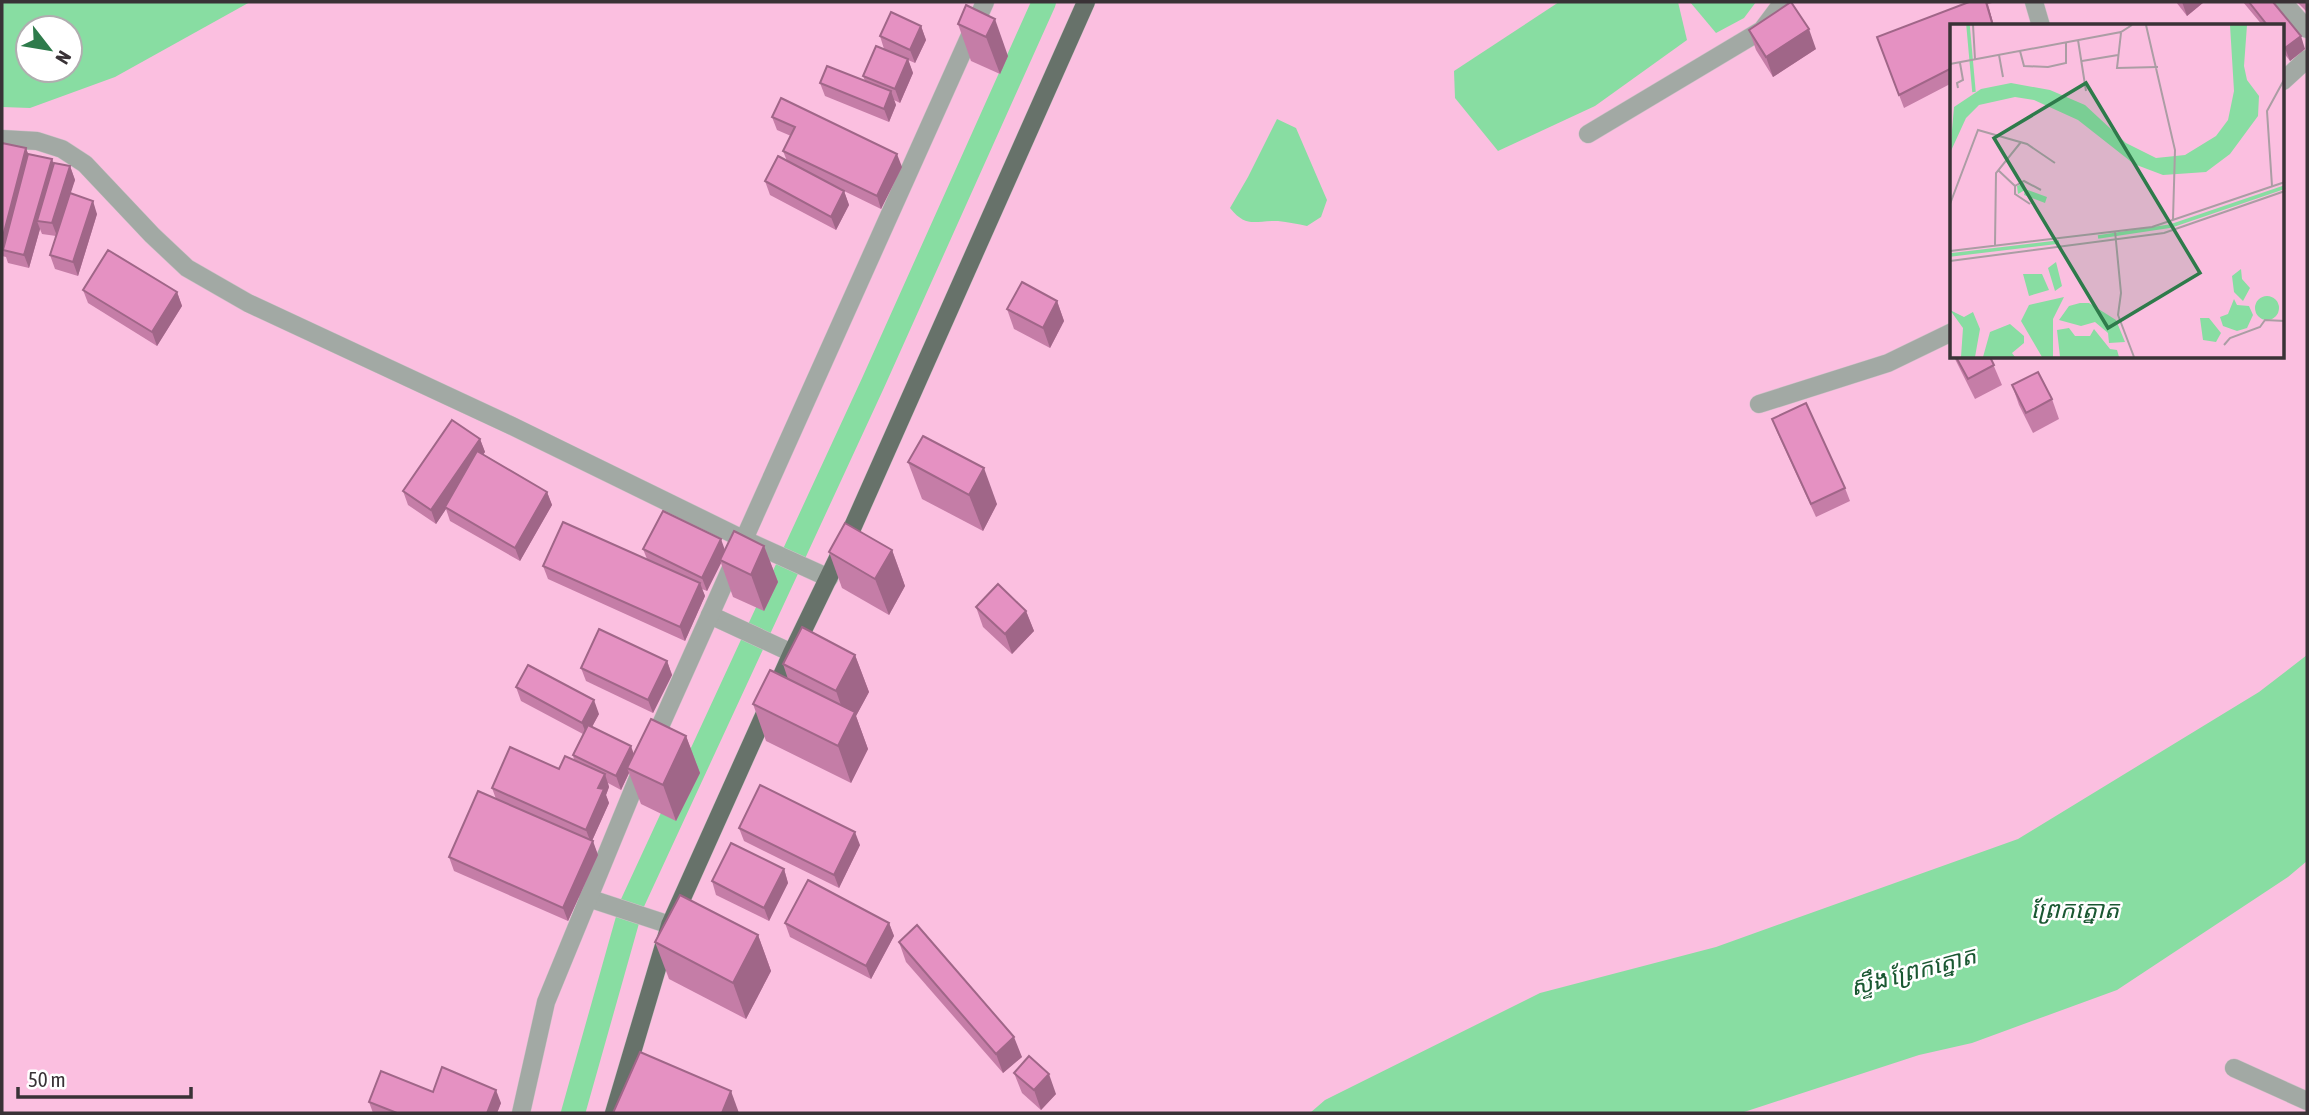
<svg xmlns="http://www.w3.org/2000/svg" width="2309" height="1115" font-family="'Asap Condensed','Noto Sans Khmer',sans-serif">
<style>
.green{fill:#fbbfe0;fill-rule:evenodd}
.water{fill:#88dda2;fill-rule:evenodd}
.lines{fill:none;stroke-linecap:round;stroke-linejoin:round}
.canal{stroke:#88dda2;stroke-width:24}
.minor-casing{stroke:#d1c1c9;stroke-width:19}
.major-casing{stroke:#d1c1c9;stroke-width:19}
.minor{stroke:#a2a9a4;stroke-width:18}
.major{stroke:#67726a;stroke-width:18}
.wall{fill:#c57da7}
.shaded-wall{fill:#a06688}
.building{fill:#e591c2;stroke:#a06688;stroke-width:2}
.labels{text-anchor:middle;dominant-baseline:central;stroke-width:5;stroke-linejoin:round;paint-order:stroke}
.water-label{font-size:24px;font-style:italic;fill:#1a5832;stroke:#fff}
.inset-river{fill:none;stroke:#88dda2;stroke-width:3.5}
.inset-road{fill:none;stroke:#ab9da4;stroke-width:2}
.view{fill:#2e7b4b;fill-opacity:0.15;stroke:#2e7b4b;stroke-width:3.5}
.inset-edge{fill:none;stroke:#393236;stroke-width:3.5}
</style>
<rect width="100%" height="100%" fill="#f7e5ee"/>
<path class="green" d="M2 2H2307V1113H2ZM1952 26H2283V357H1952ZM28 28H70V70H28Z"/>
<g class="water">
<path d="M2 2H250L115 77 30 108 2 107ZM28 28H70V70H28Z"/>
<polygon points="1559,2 1678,2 1687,40 1595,106 1498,151 1455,98 1454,71"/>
<polygon points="1690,2 1756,2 1744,18 1716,33"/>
<path d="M1277 119 1296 128 1327 200 1321 217 1307 226C1298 224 1288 222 1278 221 1255 220 1247 229 1230 208L1248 177Z"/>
<polygon points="2307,655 2307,861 2288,877 2117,990 1972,1043 1919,1055 1741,1113 1310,1113 1325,1100 1540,993 1716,947 2018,839 2259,692"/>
</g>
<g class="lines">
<polyline class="canal" points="573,1113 632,904 873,383 1044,2"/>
<g class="minor-casing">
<g id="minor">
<polyline points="2034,2 2041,26"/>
<polyline points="2283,2 2307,29"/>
<polyline points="2283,81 2307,59"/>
<polyline points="1588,134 1762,30 1780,6 1780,2"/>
<polyline points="2,139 37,141 62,149 85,164 152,235 187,268 248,303 510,425 743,539 829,578"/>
<polyline points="1759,404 1888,363 1952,332"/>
<polyline points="710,615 792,653"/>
<polyline points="588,898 670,925"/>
<polyline points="2234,1068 2307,1101"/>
<polyline points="521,1113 546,1002 649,751 985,2"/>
</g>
</g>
<g class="major-casing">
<polyline id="major" points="614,1113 670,925 792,653 850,533 1086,2"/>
</g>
<use href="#minor" class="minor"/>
<use href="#major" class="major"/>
</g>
<g class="wall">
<polygon points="1969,2 1996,2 1988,4 1994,26 1952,26 1952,83 1904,108 1877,37"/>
<polygon points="2176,2 2204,2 2187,16"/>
<polygon points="2243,2 2273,2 2305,49 2290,61 2283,52 2283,26 2263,26"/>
<polygon points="2297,2 2307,2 2307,12"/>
<polygon points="966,5 1008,56 1000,74 971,61 958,24"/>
<polygon points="921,26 926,40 915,63 908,60 913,73 900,103 894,100 896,105 889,122 825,96 820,83 865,81 863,76 884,49 880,36"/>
<polygon points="1749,30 1816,49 1773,77 1756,50"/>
<polygon points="772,117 902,167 881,209 844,191 849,205 836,230 770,195 765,181 787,161 783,151 791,136 777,130"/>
<polygon points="2,143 26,148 28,154 52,159 53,164 70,166 75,180 70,193 97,214 78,276 55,269 50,255 56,236 42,234 40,229 29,268 8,263 6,257 2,256"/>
<polygon points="83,290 177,292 182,306 157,346 88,303"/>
<polygon points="1057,301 1064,321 1050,348 1014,329 1007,309"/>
<polygon points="1954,357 1990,357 2002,385 1975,399"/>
<polygon points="2012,385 2052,399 2059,419 2033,433 2019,405"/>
<polygon points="1772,419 1845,488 1850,501 1816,517 1777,432"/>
<polygon points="480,439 485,452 483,454 547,492 552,505 520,561 450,521 446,509 436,524 408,505 403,491"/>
<polygon points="908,462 997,504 983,531 922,499"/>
<polygon points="764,546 778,582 764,611 733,597 721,563 707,591 702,589 705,596 685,641 548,579 543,566 647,559 643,549 725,550"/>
<polygon points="892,550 905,586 889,615 842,588 829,552"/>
<polygon points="976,607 1026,611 1034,631 1012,654 983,627"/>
<polygon points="855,655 869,692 856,716 868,749 851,783 766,741 753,704 788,679 783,664"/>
<polygon points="667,661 672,675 653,713 586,681 581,668"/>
<polygon points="516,687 599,714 592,727 634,755 686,736 700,773 676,821 641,804 629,773 621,790 608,783 609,787 606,795 609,803 592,841 598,855 568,921 454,871 449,857 496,799 492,788 559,769 574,760 573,755 583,734 521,701"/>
<polygon points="739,828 860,845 839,888 744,841"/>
<polygon points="784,869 788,883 769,921 716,895 712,881"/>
<polygon points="785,923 889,923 894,936 871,979 790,937"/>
<polygon points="758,935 771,971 746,1019 669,979 655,942"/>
<polygon points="899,942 1022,1057 1003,1073 906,962"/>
<polygon points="1014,1073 1056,1094 1041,1110 1022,1093"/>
<polygon points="433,1092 501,1103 497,1113 373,1113 369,1102"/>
</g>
<g class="shaded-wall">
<polygon points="1986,2 1989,9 1994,26 1993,26"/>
<polygon points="2182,2 2204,2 2187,16"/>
<polygon points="995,19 1008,56 1000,74 986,37"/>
<polygon points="921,26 926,40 915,63 910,50"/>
<polygon points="1809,29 1816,49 1773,77 1766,57"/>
<polygon points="2301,36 2305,49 2290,61 2285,48"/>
<polygon points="908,59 913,73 900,103 895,89"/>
<polygon points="891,91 896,105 889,122 884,109"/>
<polygon points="26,148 31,162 3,250 2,240"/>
<polygon points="897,154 902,167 881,209 877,196"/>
<polygon points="52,159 56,173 37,221 40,229 29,268 24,255"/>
<polygon points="70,166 75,180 57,236 52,223"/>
<polygon points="844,191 849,205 836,230 831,217"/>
<polygon points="93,201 97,214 78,276 73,262"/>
<polygon points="177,292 182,306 157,346 152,332"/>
<polygon points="1057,301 1064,321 1050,348 1043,328"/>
<polygon points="480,439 485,452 446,508 445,507 446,509 436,524 431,510"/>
<polygon points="984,468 997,504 983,531 969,495"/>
<polygon points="547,492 552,505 520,561 515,548"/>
<polygon points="721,539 726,553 720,560 721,563 707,591 702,578"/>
<polygon points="764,546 778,582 764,611 751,575"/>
<polygon points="892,550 905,586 889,615 875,579"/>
<polygon points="700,583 705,596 685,641 680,627"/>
<polygon points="1026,611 1034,631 1012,654 1005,634"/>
<polygon points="855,655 869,692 856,716 868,749 851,783 838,746 848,725 836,691"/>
<polygon points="667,661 672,675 653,713 648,700"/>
<polygon points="594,700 599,714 587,736 582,723"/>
<polygon points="686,736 700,773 676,821 663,785"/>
<polygon points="631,746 636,760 627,768 629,773 621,790 616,776"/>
<polygon points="605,774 609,787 606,795 609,803 591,843 586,830 598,788"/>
<polygon points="855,832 860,845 839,888 834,875"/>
<polygon points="593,841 598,855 568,921 563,908"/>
<polygon points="784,869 788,883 769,921 764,908"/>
<polygon points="889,923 894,936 871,979 866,966"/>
<polygon points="758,935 771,971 746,1019 733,983"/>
<polygon points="1014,1037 1022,1057 1003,1073 996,1054"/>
<polygon points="1049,1074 1056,1094 1041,1110 1034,1090"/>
<polygon points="496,1090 501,1103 497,1113 487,1113"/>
<polygon points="731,1091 739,1113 722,1113"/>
</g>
<g class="building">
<polygon points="1791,2 1809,29 1766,57 1749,30"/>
<polygon points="1969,2 1986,2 1993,26 1952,26 1952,68 1899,95 1877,37"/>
<polygon points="2249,2 2273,2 2301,36 2285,48 2283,45 2283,26 2268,26"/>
<polygon points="966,5 995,19 986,37 958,24"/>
<polygon points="891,12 921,26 910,50 880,36"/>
<polygon points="876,46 908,59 895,89 863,76"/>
<polygon points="827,66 891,91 884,109 820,83"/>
<polygon points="781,98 897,154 877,196 783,151 795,127 772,117"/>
<polygon points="2,143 26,148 2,240"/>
<polygon points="28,154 52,159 24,255 3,250"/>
<polygon points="778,156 844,191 831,217 765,181"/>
<polygon points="54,163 70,166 52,223 37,221"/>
<polygon points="70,193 93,201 73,262 50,255"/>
<polygon points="108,250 177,292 152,332 83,290"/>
<polygon points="1022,282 1057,301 1043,328 1007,309"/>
<polygon points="1956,357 1990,357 1994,365 1968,379"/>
<polygon points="2038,372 2052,399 2026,413 2012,385"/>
<polygon points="1806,403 1845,488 1811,504 1772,419"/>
<polygon points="452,420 480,439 431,510 403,491"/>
<polygon points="923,436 984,468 969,495 908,462"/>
<polygon points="477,451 547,492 515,548 445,507"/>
<polygon points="663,511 721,539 702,578 643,549"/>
<polygon points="563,522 700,583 680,627 543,566"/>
<polygon points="845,523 892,550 875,579 829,552"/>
<polygon points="734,531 764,546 751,575 720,560"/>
<polygon points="998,584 1026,611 1005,634 976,607"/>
<polygon points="802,627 855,655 836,691 783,664"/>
<polygon points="599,629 667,661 648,700 581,668"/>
<polygon points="528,665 594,700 582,723 516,687"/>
<polygon points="770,670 855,712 838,746 753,704"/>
<polygon points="651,719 686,736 663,785 627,768"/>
<polygon points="588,725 631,746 616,776 573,755"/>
<polygon points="510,747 559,769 565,756 605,774 598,788 604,789 586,830 492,788"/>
<polygon points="760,785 855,832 834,875 739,828"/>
<polygon points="478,791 593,841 563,908 449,857"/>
<polygon points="731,843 784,869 764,908 712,881"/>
<polygon points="808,880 889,923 866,966 785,923"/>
<polygon points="680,895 758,935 733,983 655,942"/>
<polygon points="917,925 1014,1037 996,1054 899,942"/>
<polygon points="640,1052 731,1091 722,1113 613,1113"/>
<polygon points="1029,1056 1049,1074 1034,1090 1014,1073"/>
<polygon points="442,1067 496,1090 487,1113 397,1113 369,1102 381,1071 433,1092"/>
</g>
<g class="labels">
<g class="water-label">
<text x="2075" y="909">ព្រែកត្នោត</text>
<text transform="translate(1913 971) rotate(-15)">ស្ទឹង ព្រែកត្នោត</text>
</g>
</g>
<g transform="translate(1950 24)">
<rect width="334" height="334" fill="#f7e5ee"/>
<path d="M0 1H334V333H0Z" fill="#fbbfe0"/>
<path d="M280 1H297L294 42 297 56 309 72 308 92 280 130 256 148 213 151 184 140 128 96 84 76 65 73 29 81 16 94 0 129 4 83 31 65 61 59 100 66 135 81 176 119 206 134 235 131 266 112 278 96 284 67ZM74 159 75 165 97 173 95 179 74 171 75 166 68 170 67 162ZM106 238 112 262 105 267 98 244ZM291 245 292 255 300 264 293 277 284 268 282 252ZM73 250H92L99 266 79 272ZM305 284a12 12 0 1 1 24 0a12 12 0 1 1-24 0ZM114 273 103 295V333H92L71 297 79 281ZM284 275 287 281 299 282 303 291 297 304 287 307 273 302 270 293 278 290ZM130 279H139L166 296 175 318 159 319 158 309 145 298 131 302 109 296 119 282ZM0 286 14 293 23 288 30 305 25 333H11L13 304ZM259 294 271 309 266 318 253 316 250 294ZM60 300 74 312V319L62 329 65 333H33L40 308ZM119 304 125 312H140L144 305 160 325 167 326 169 333H110L107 306Z" fill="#88dda2"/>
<path class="inset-river" d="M18 1 24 68M148 213 221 202 335 163M0 231 109 218"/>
<path class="inset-road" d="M23 1 25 35M196 1 225 126 223 195M171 9 167 44 208 43M128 16 136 67M70 27 74 42 98 43 116 39V18M49 31 53 53M132 37 168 31M0 40 171 8 182 1M8 64 7 59 13 56 10 39M48 146 65 162M322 162 317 87 335 54M0 180 28 106 77 120 105 139M80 180 65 170V162L74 157 91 166M165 207 171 269 168 291 184 333M45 221 46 149 71 118M0 227 202 203 335 158M0 237 214 209 335 167M274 321 280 314 310 303 315 296 335 297"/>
<path class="view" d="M136 59 250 249 158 304 44 114Z"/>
<rect width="334" height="334" class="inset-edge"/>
</g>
<rect width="2309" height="1115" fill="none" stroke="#393236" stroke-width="7"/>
<g transform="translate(49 49) rotate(121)"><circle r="33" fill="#ffffff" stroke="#b0adaf" stroke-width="2"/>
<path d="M0-5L12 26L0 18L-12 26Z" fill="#2e7b4b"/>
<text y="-10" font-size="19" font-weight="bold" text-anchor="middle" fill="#393236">N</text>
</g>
<path d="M18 1087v10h173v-10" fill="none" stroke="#393236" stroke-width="3.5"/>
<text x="28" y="1087" font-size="21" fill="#393236" stroke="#ffffff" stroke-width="5" paint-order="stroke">50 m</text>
</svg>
